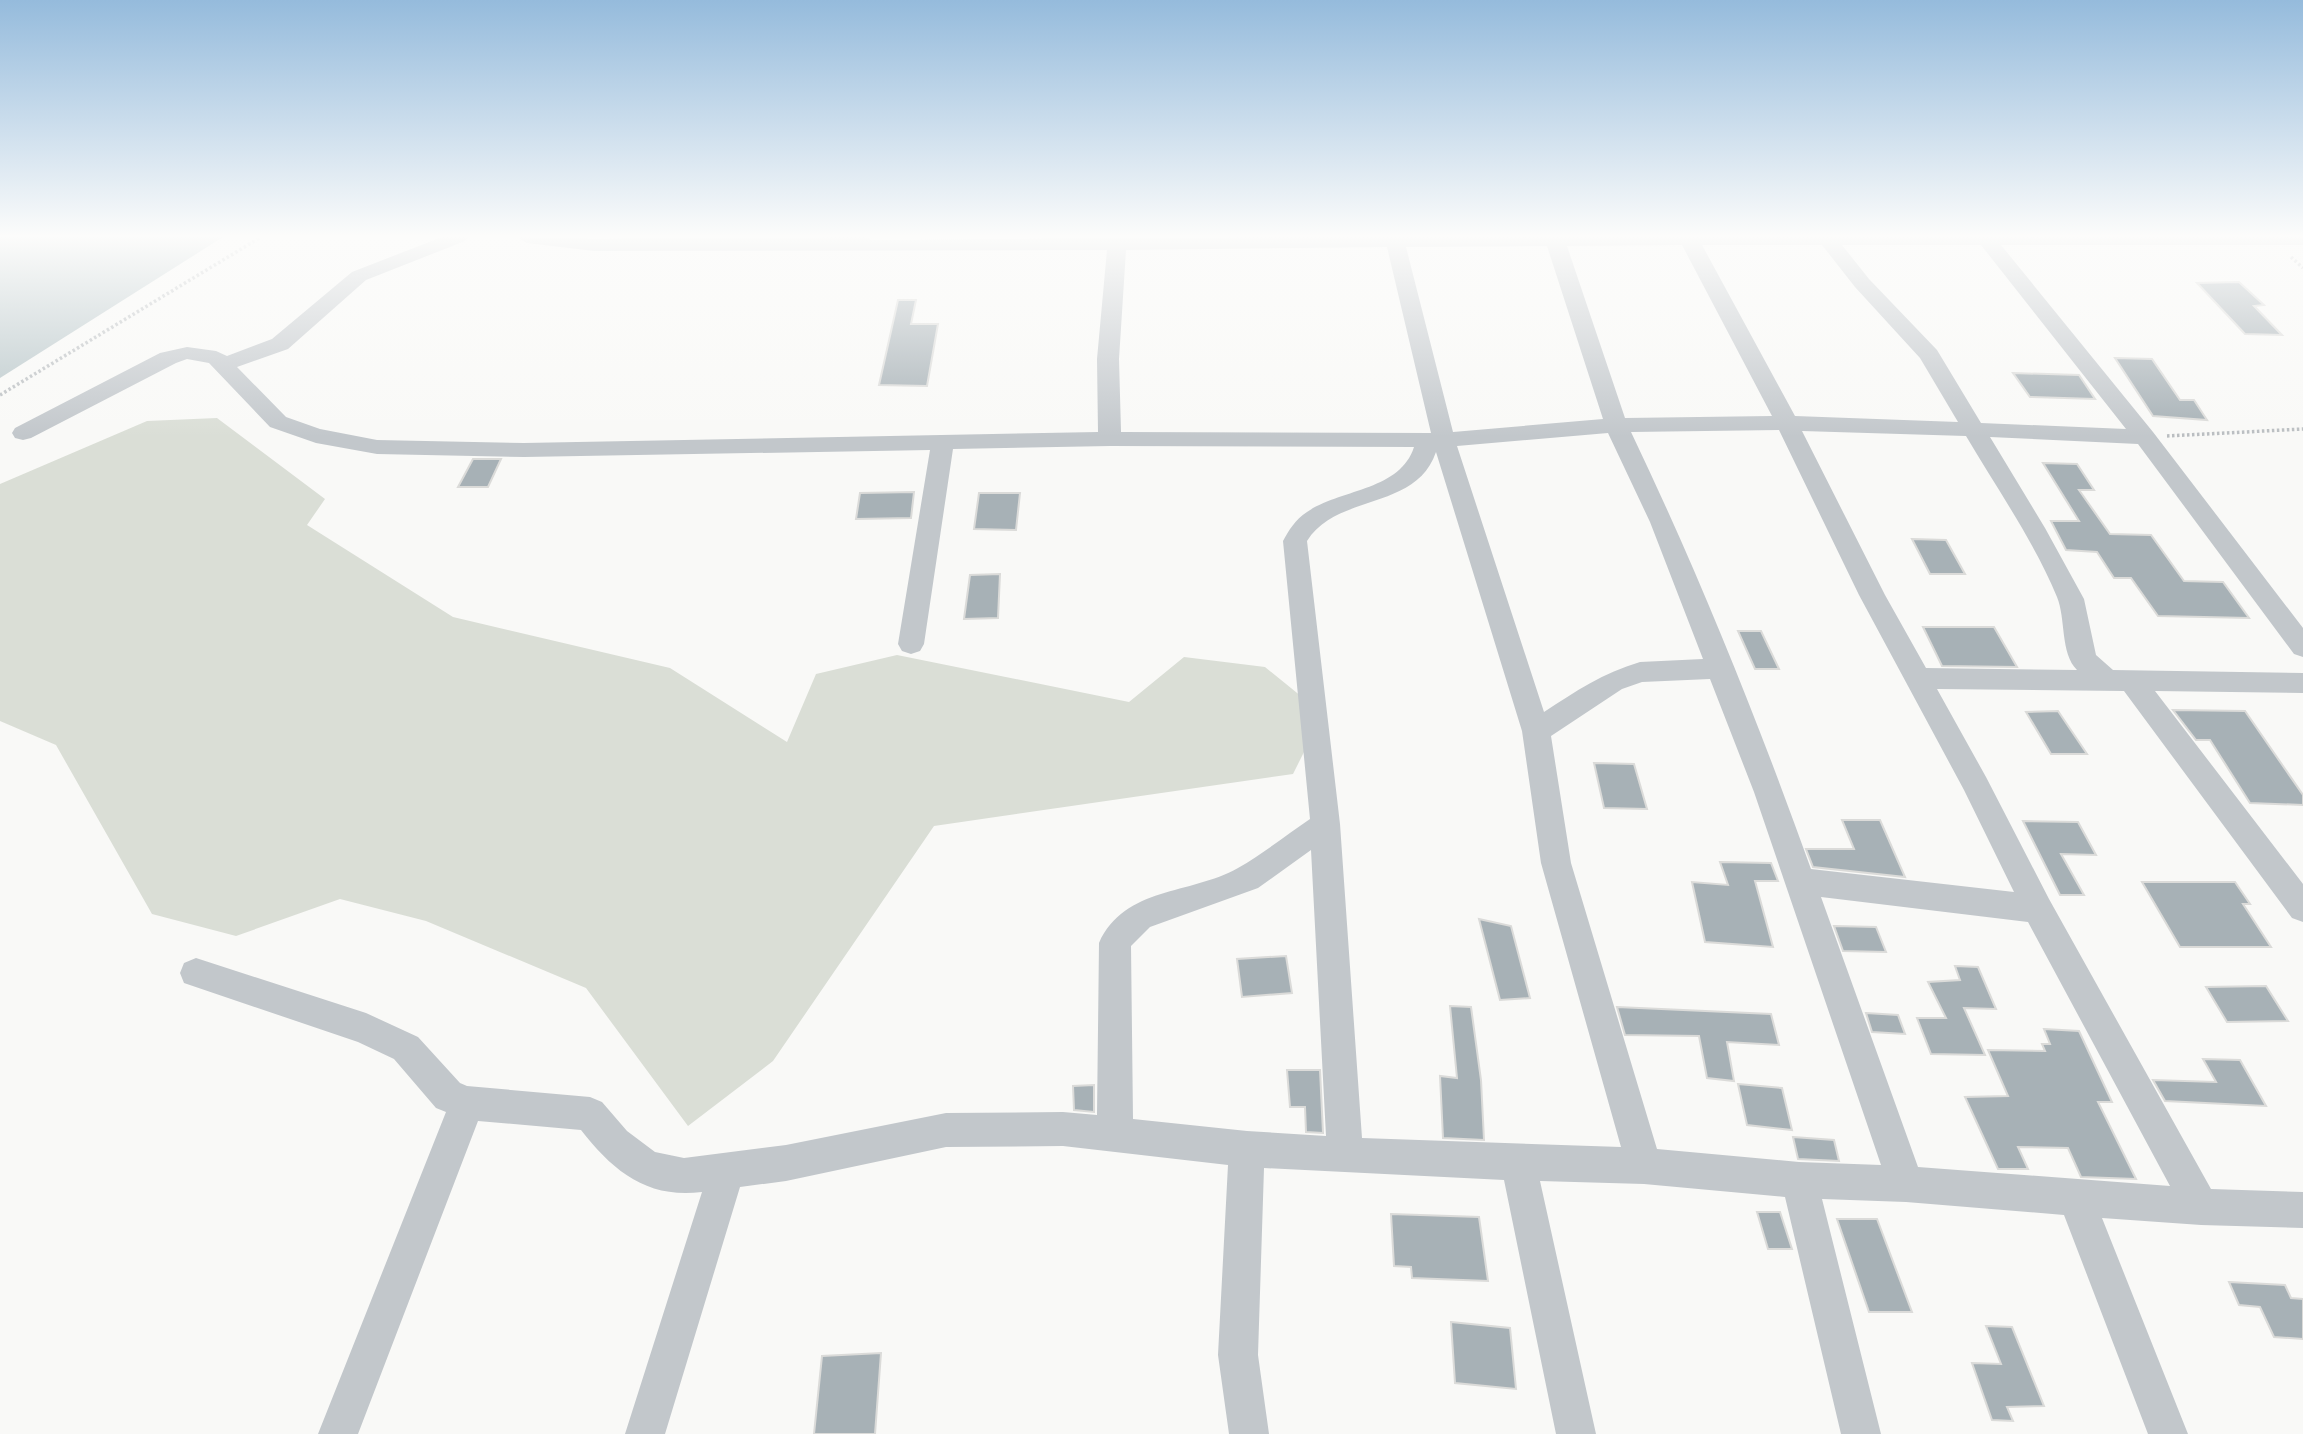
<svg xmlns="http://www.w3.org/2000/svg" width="2303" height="1434" font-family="'Work Sans',sans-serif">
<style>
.green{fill:#daded6}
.water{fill:#b8c6c9}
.building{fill:#a7b1b6;stroke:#dbdbd9;stroke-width:2}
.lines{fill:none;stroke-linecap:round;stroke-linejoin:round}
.path{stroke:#babec1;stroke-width:3.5;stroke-dasharray:2.5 2.5;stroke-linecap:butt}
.minor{fill:#c2c7cb;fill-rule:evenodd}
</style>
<rect width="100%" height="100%" fill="#f9f9f7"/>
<polygon class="green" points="217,418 325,499 307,525 453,617 670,668 787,742 816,674 897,655 1129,702 1184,657 1265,667 1323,714 1293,774 934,826 773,1061 688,1126 586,988 426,921 340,899 236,936 152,914 56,745 0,721 0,484 147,421"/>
<polygon class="water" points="0,237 223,237 0,378"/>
<g class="building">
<polygon points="2239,282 2264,305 2254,306 2282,335 2245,334 2197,283"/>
<polygon points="898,300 916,300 911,324 938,324 927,386 879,385"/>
<polygon points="2115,358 2152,359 2180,400 2194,400 2207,420 2153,416"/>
<polygon points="2013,373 2079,375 2095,399 2030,397"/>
<polygon points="473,459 501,459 488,487 458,487"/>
<polygon points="2043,463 2077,464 2094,490 2079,490 2110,534 2151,535 2184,581 2223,582 2249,618 2158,616 2131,578 2114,578 2097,552 2066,550 2051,521 2079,521"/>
<polygon points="914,492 911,518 856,519 860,493"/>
<polygon points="979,493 1020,493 1016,530 974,529"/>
<polygon points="1912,539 1946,540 1965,574 1930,574"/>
<polygon points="1000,574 998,618 964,619 970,575"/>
<polygon points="1923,627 1994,627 2017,667 1942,666"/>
<polygon points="1738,631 1761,631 1779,669 1755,669"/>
<polygon points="2173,710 2245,711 2303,795 2303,805 2250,803 2210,740 2196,740"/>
<polygon points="2058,711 2087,754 2051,754 2026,712"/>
<polygon points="1594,763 1634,764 1647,809 1604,808"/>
<polygon points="1842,820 1880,820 1905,877 1813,867 1806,849 1854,849"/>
<polygon points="2023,821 2078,822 2096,855 2061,854 2084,895 2060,895"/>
<polygon points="1720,862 1771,863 1778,881 1755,881 1773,947 1705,942 1692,882 1728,885"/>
<polygon points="2142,882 2235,882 2250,904 2243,904 2271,947 2180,947"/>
<polygon points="1479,919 1511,926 1530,998 1500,1000"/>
<polygon points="1834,926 1876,927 1886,952 1843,951"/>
<polygon points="1286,956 1292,993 1242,997 1237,959"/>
<polygon points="1955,966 1978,967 1996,1009 1964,1008 1985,1055 1931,1054 1917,1018 1946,1018 1928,982 1960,980"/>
<polygon points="2266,986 2288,1021 2227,1022 2206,987"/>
<polygon points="1450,1006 1471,1007 1481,1080 1484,1140 1443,1138 1440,1076 1457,1078"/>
<polygon points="1617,1007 1771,1014 1779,1045 1727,1042 1734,1081 1707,1078 1699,1036 1625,1035"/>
<polygon points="1866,1013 1898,1015 1905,1034 1872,1032"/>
<polygon points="2044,1029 2079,1031 2112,1102 2098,1102 2136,1179 2081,1177 2068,1148 2018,1147 2028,1169 1998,1169 1965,1097 2008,1096 1988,1050 2045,1051 2042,1044 2050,1044"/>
<polygon points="2203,1059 2240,1060 2266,1106 2165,1101 2153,1080 2216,1082"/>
<polygon points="1287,1070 1320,1070 1323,1133 1306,1132 1305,1107 1290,1107"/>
<polygon points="1738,1084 1782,1088 1792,1130 1747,1125"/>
<polygon points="1094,1085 1094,1112 1074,1110 1073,1086"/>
<polygon points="1793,1137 1834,1140 1839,1161 1798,1159"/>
<polygon points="1757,1212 1780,1212 1792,1249 1768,1249"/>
<polygon points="1391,1214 1479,1217 1488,1281 1412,1278 1411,1267 1394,1266"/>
<polygon points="1837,1219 1877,1219 1912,1312 1869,1312"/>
<polygon points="2229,1282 2285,1285 2291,1298 2303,1299 2303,1339 2274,1337 2260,1307 2239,1305"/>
<polygon points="1451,1322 1510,1328 1516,1389 1455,1383"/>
<polygon points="1986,1326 2012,1327 2044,1406 2007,1407 2013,1421 1992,1420 1972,1363 2001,1364"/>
<polygon points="881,1353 875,1434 814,1434 822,1356"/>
</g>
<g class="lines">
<g class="path">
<polyline points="2291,257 2303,268"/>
<polyline points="0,395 261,237"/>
<polyline points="2167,436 2303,429"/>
</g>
<path class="minor" d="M442 237H468L465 241 366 280 288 349 237 367 286 417 320 429 377 440 524 443 1098 432 1097 359 1107 250 594 251 527 243 517 237 594 239 865 237 871 240 1286 237H2303V245H2001L2153 432 2303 628V657L2294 654 2138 444 1990 437 2045 528 2084 599 2096 655 2113 670 2303 673V693L2155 691 2303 884V922L2292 918 2124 691 1937 689 1986 777 2049 899 2211 1189 2303 1192V1228L2201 1225 2102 1218 2188 1434H2148L2064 1215 1906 1202 1822 1199 1881 1434H1841L1785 1197 1644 1184 1540 1181 1596 1434H1556L1504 1180 1264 1168 1258 1355 1269 1434H1229L1218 1355 1228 1165 1063 1146 946 1147 786 1181 740 1187 665 1434H625L702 1192C647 1199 613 1171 581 1130L478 1121 358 1434H318L446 1112 436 1108 394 1059 358 1042 184 983 180 973 184 963 196 958 366 1013 418 1037 460 1083 467 1086 590 1097 602 1102 627 1131 655 1152 684 1158 786 1145 946 1113 1063 1112 1097 1115 1099 943C1125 886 1190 895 1238 868 1263 854 1286 835 1310 819L1283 541C1289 530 1295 520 1307 512 1340 489 1400 491 1414 447L1110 446 953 449 924 644 920 651 911 654 902 651 898 644 930 450 524 457 377 454 316 443 270 427 209 363 187 359 176 363 31 438 23 440 15 438 12 433 15 428 160 353 187 347 216 351 227 356 272 339 352 272ZM1682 245 1772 416 1625 418 1567 246ZM1702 245H1822L1855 287 1920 358 1958 422 1795 416ZM1842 245H1981L2126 429 1981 423 1937 350 1869 279ZM1547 246 1603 419 1453 432 1406 247ZM1387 247 1431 433 1121 432 1119 359 1126 250ZM1779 430 1859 595 1964 790 2014 892 1811 869C1758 721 1699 574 1631 432ZM1802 431 1966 436C1996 487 2035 543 2057 597 2066 619 2060 653 2077 670L1926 668 1885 595ZM1608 433 1650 522 1703 659 1640 662C1603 673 1576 691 1544 712L1457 446ZM1436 452 1522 731 1541 863 1621 1147 1362 1138 1340 824 1307 541C1337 493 1416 511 1436 452ZM1710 679 1754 792 1881 1165 1799 1162 1657 1149 1571 863 1551 736 1622 689 1642 682ZM1311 850 1326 1136 1247 1131 1133 1119 1131 946 1150 927 1258 888ZM1821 897 2028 922 2170 1186 1918 1167Z"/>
</g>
<linearGradient id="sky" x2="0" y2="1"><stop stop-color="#95bbdc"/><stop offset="0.54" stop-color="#fcfcfb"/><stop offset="1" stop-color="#fcfcfb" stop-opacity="0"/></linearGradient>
<rect width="2303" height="437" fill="url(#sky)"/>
</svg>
